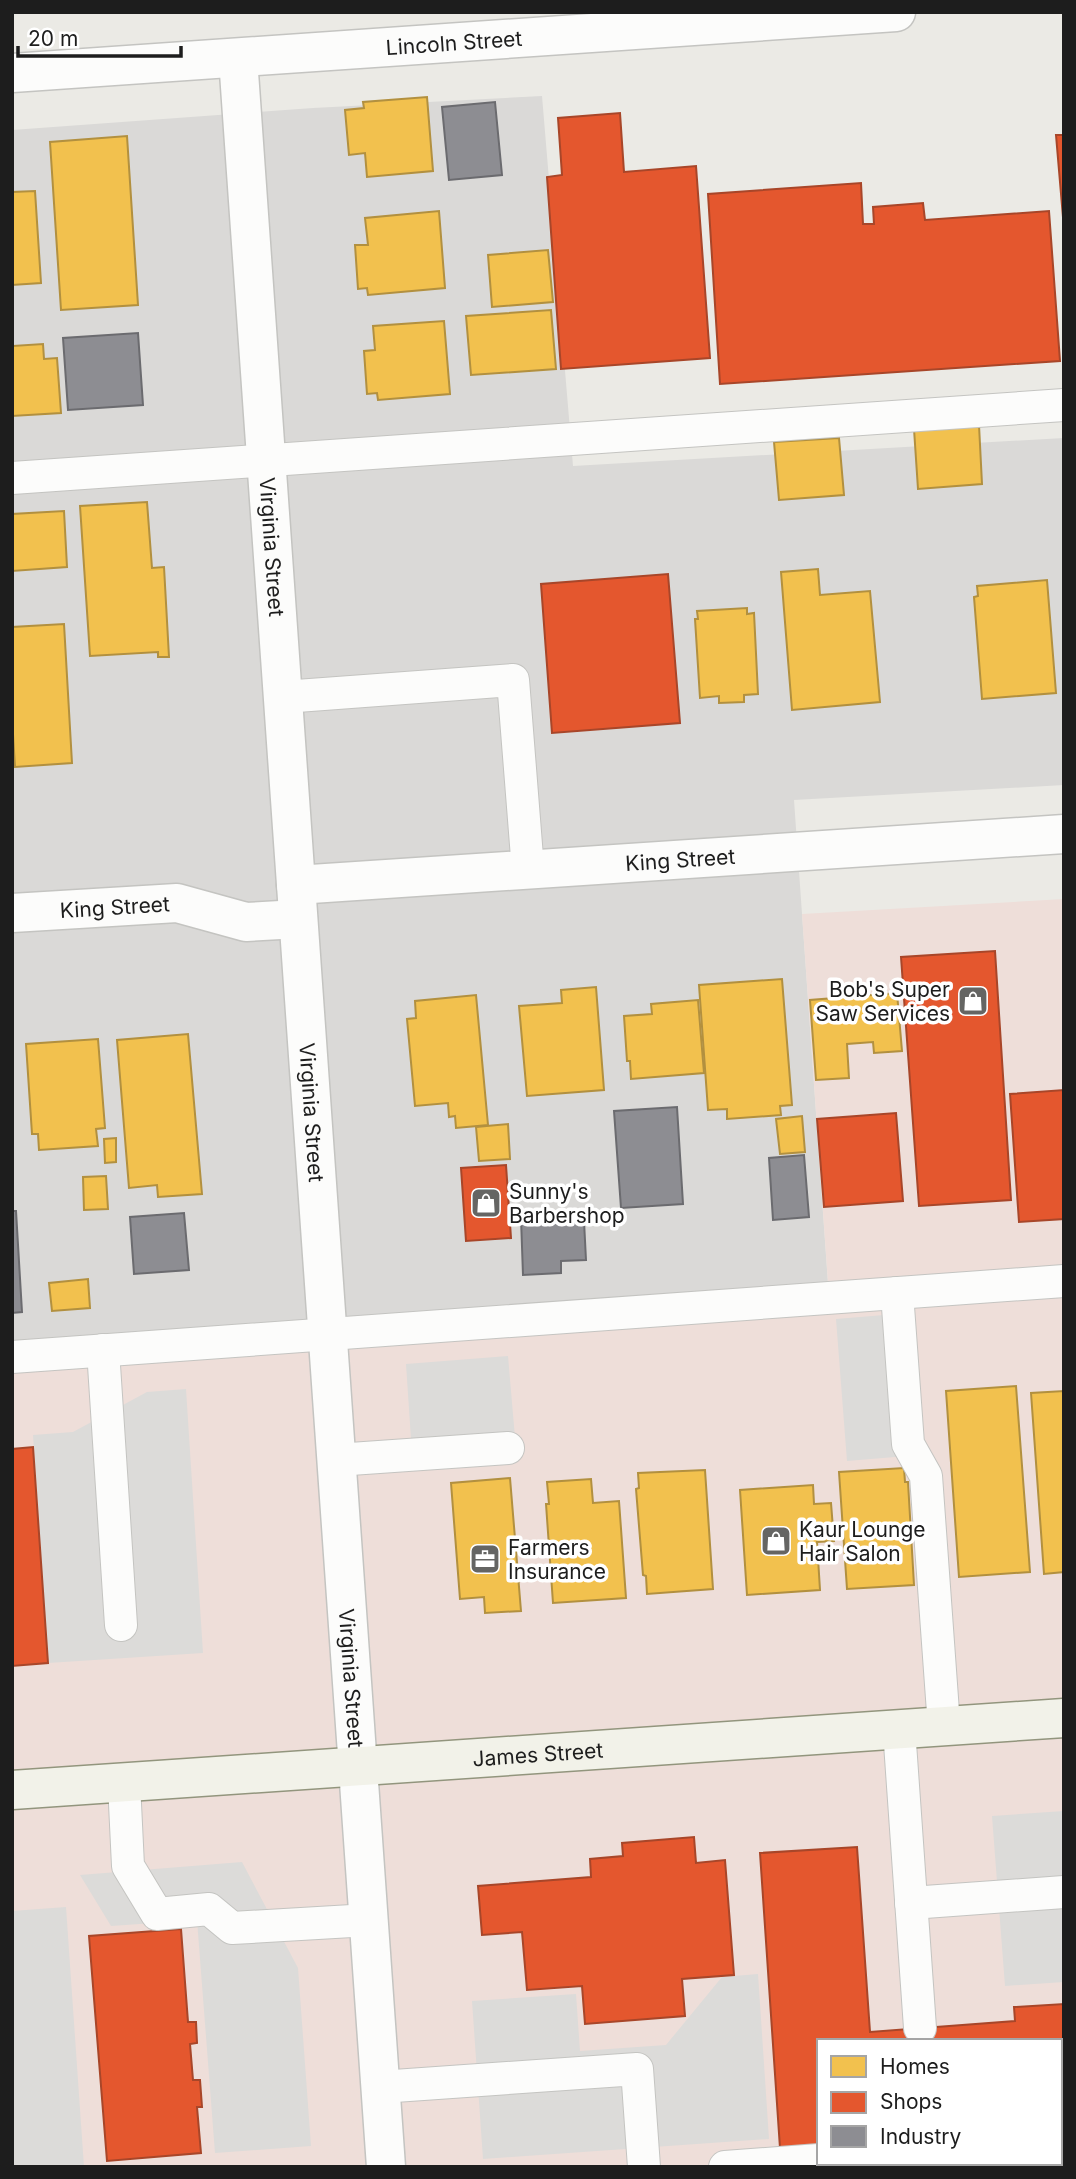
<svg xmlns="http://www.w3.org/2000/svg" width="1076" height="2179" font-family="Inter,sans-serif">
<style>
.residential{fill:#dad9d7}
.commercial{fill:#eeded9}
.parking{fill:#dcdbd9}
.homes{fill:#f2c14e;stroke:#b2903f;stroke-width:2}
.shops{fill:#e4572e;stroke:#a84629;stroke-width:2}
.industry{fill:#8d8d92;stroke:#6b6b6f;stroke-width:2}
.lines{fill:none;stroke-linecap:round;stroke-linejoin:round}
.lane-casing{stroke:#c4c4c1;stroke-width:34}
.street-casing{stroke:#c4c4c1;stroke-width:41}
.secondary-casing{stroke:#92957d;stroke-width:41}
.lane{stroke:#fcfcfb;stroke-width:32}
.street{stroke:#fcfcfb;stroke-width:38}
.secondary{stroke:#f2f2e9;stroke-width:38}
.labels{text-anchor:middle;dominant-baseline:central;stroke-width:7;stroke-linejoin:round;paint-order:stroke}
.street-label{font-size:21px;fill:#1d1d1d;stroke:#fff}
.poi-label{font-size:21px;fill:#1d1d1d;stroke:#fff;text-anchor:start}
</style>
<rect width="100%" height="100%" fill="#ebeae5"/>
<polygon class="residential" points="542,96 573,466 1064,438 1064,785 794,800 829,1298 12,1357 12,130 313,108"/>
<polygon class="commercial" points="1064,899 1064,2143 1060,2041 819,2041 819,2160 725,2167 12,2167 12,1357 829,1297 802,914"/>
<g class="parking">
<polygon points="908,1313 919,1455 847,1461 836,1319"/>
<polygon points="508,1356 517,1461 413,1469 406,1364"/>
<polygon points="186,1389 203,1653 48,1663 33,1435 73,1432 147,1392"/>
<polygon points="1064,1811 1064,1982 1005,1986 992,1816"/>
<polygon points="242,1862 298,1968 311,2146 215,2153 197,1920 111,1926 80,1875"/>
<polygon points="66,1907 84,2167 12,2167 12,1911"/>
<polygon points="758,1974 769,2139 483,2159 472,2001 576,1994 580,2051 666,2045 722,1977"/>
</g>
<g class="homes">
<polygon points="427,97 433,171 367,177 365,153 349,155 345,110 364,108 363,102"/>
<polygon points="127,136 138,305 61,310 50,142"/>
<polygon points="35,191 41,283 12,285 12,192"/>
<polygon points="439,211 445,288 368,295 367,288 358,289 355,245 368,245 365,218"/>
<polygon points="548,250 553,302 492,307 488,255"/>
<polygon points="551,310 556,369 471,375 466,316"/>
<polygon points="444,321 450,394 378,400 377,393 367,394 364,351 375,350 373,326"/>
<polygon points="12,334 13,346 43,344 44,359 57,358 61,413 12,416"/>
<polygon points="979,425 982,484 918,489 914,429"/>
<polygon points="839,438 844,495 779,500 774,442"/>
<polygon points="147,502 152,568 164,567 169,657 158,657 158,652 90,656 80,506"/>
<polygon points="64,511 67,567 12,571 12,514"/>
<polygon points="818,569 820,595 870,591 880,702 792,710 781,572"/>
<polygon points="1047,580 1056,693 982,699 974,597 978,596 977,586"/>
<polygon points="747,608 747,614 754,613 758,694 744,695 744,702 719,703 719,696 700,698 695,619 698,619 697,611"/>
<polygon points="64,624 72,763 15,767 12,718 12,627"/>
<polygon points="782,979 792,1105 780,1106 781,1115 727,1119 727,1109 708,1110 699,985"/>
<polygon points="596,987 604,1090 527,1096 519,1006 562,1003 561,990"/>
<polygon points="897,993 902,1051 874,1053 873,1042 847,1044 849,1078 816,1080 810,1000"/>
<polygon points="476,995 488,1125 456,1128 455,1116 449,1117 448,1103 415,1106 407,1019 416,1018 415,1001"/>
<polygon points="698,1000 704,1073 631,1079 630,1061 627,1061 624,1016 652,1014 651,1004"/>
<polygon points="188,1034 202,1194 158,1197 157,1185 129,1188 117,1040"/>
<polygon points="98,1039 105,1128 96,1129 98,1146 39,1150 38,1134 32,1134 26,1044"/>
<polygon points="802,1116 805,1152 780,1154 776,1119"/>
<polygon points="508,1124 510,1159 479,1161 476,1127"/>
<polygon points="116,1138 116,1162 105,1163 104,1139"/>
<polygon points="106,1176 108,1209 84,1210 83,1177"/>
<polygon points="88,1279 90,1308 52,1311 49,1283"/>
<polygon points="1016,1386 1030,1572 959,1577 946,1391"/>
<polygon points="1064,1391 1064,1572 1044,1574 1031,1393"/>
<polygon points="904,1468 905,1482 908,1482 914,1585 847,1589 839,1472"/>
<polygon points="705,1470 713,1589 647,1594 646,1576 643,1575 636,1489 639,1488 638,1473"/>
<polygon points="510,1478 521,1611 485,1613 484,1597 460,1599 451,1483"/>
<polygon points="591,1479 593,1503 619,1501 626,1598 553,1603 546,1504 549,1504 547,1482"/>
<polygon points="813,1485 814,1504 831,1503 834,1541 817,1542 820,1590 747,1595 740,1490"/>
</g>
<g class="shops">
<polygon points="620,113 624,172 696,166 710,358 561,369 547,177 562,175 558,118"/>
<polygon points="1056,135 1064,135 1064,229"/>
<polygon points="861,183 863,224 874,224 873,207 923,203 925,220 1049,211 1060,361 720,384 708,194"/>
<polygon points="668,574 680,723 552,733 541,584"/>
<polygon points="995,951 1011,1200 919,1206 901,957"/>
<polygon points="1064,1090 1064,1219 1019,1222 1010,1094"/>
<polygon points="896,1113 903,1201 824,1207 817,1119"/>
<polygon points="506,1165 511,1238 466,1241 461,1168"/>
<polygon points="33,1447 48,1663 12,1666 12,1449"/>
<polygon points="694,1837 696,1863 725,1860 734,1975 682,1979 685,2016 585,2024 582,1986 527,1990 522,1932 482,1935 478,1886 591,1877 590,1859 623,1856 622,1843"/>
<polygon points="857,1847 870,2032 1015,2021 1014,2007 1064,2004 1064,2128 1060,2128 1060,2041 819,2041 819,2146 780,2148 760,1853"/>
<polygon points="181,1929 188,2022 196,2022 197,2043 190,2044 193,2080 200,2080 202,2107 197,2107 201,2153 107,2161 89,1936"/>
</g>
<g class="industry">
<polygon points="495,102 502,175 449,180 442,107"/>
<polygon points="138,333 143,405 68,410 63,338"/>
<polygon points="677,1107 683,1204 621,1208 614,1111"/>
<polygon points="804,1155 809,1217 773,1220 769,1158"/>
<polygon points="12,1211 16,1211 22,1312 12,1313"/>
<polygon points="184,1213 189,1270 134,1274 130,1217"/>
<polygon points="558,1216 558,1222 584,1221 586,1260 561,1261 561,1273 523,1275 521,1218"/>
</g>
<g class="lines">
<g class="lane-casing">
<g id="lane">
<polyline points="12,478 1064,405"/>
<polyline points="283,697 513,680 528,870"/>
<polyline points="897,1293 908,1444 926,1476 944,1726"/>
<polyline points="103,1350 121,1625"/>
<polyline points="12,1357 1064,1281"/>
<polyline points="336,1460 508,1448"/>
<polyline points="899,1729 920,2028"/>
<polyline points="124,1783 128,1866 157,1914 209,1909 232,1928 369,1920"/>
<polyline points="911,1903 1064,1892"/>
<polyline points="380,2087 637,2069 644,2167"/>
<polyline points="1060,2144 1064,2143"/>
<polyline points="725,2167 819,2160"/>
</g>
</g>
<g class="street-casing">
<g id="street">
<path id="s1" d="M238 58 386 2167"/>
<path id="s2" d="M12 73 896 12"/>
<path id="s3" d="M296 885 1064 834"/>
<path id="s4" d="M12 913 177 903 246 922 298 919"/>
</g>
</g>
<g class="secondary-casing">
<g id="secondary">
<path id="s5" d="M12 1790 1064 1718"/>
</g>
</g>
<use href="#lane" class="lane"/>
<use href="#street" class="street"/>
<use href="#secondary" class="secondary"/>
</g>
<defs>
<g id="shop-square" transform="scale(1.575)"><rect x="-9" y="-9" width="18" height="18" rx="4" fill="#656563" stroke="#fff"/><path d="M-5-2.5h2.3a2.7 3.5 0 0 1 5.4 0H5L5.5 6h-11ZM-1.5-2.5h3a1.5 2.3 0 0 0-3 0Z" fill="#fff"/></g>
<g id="office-square" transform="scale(1.575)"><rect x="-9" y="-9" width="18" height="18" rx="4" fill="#656563" stroke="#fff"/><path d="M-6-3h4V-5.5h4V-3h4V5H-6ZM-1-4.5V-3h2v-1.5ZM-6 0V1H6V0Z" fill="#fff"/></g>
</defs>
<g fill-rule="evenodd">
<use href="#shop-square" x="973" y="1001"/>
<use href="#shop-square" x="486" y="1203"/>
<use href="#shop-square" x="776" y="1541"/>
<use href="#office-square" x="485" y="1559"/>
</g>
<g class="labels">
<g class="street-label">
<text stroke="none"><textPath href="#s2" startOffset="443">Lincoln Street</textPath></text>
<text stroke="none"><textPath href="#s1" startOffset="490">Virginia Street</textPath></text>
<text stroke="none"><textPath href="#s3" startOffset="385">King Street</textPath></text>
<text stroke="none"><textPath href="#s4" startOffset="103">King Street</textPath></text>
<text stroke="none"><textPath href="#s1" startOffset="1057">Virginia Street</textPath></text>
<text stroke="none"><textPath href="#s1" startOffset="1624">Virginia Street</textPath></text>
<text stroke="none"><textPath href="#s5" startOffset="527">James Street</textPath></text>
</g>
<g class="poi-label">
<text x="950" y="989" text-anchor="end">Bob's Super<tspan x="950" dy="24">Saw Services</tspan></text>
<text x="509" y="1191">Sunny's<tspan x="509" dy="24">Barbershop</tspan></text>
<text x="799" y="1529">Kaur Lounge<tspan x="799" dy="24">Hair Salon</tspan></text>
<text x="508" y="1547">Farmers<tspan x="508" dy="24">Insurance</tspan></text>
</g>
</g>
<rect width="1076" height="2179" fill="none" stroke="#1d1d1d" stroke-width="28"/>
<rect x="817" y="2039" width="245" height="126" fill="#ffffff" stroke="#a5a5a5" stroke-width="2"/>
<rect x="831" y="2056" width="35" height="21" fill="#f2c14e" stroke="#a5a5a5" stroke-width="2"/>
<text x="880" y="2074" font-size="21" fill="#1d1d1d">Homes</text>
<rect x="831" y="2092" width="35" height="21" fill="#e4572e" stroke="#a5a5a5" stroke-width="2"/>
<text x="880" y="2109" font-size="21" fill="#1d1d1d">Shops</text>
<rect x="831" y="2126" width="35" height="21" fill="#8d8d92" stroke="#a5a5a5" stroke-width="2"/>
<text x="880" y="2144" font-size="21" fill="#1d1d1d">Industry</text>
<path d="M18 46v10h163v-10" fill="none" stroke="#1d1d1d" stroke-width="3.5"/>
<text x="28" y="46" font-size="21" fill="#1d1d1d" stroke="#ffffff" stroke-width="5" paint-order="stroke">20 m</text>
</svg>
